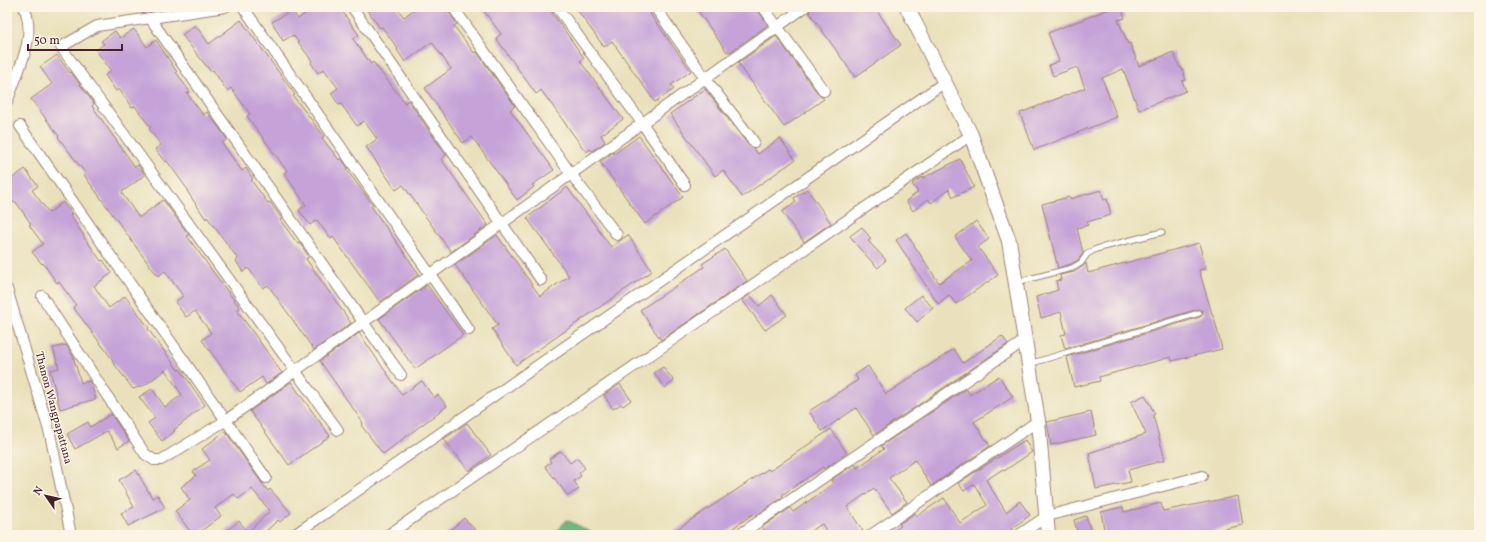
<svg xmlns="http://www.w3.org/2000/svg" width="1486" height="542" font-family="Vollkorn,serif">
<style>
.forest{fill:#6fb87e;stroke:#5c6c54}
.building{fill:#c5a3d8}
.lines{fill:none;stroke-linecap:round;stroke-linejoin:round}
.lane-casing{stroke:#9a8074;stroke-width:7}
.street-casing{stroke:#9a8074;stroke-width:12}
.secondary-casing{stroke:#9a8074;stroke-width:16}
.lane{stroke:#fff;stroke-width:5}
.street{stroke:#fff;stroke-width:10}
.secondary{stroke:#fff;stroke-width:14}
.labels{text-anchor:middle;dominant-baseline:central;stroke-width:3;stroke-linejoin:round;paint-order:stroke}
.street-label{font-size:11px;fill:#4a1f2b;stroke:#fcf5e5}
</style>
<rect width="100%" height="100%" fill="#fcf5e5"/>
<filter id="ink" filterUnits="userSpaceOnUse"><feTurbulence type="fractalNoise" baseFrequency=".025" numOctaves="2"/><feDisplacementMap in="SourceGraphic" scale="8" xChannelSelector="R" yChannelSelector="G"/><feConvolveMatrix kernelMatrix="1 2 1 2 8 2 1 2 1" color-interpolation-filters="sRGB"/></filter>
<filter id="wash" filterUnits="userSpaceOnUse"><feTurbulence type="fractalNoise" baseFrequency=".012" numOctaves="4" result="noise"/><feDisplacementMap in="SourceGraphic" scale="16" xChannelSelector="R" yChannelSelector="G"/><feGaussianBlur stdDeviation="0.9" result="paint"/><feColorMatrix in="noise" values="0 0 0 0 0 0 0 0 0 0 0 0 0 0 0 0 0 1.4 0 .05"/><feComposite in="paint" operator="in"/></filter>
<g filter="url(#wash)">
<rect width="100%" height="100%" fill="#eae1bc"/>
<polygon class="forest" points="567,520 596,535 553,535"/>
<g id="blocks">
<g class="building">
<polygon points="314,7 339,7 359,35 353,39 371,64 373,62 405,103 408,100 446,155 441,159 488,225 451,252 403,185 396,190 366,147 377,139 364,121 357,126 341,104 339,105 331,93 338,88 324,69 318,73 311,63 312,61 293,35 283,41 272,22 292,10 298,19"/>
<polygon points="365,7 396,7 404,17 417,7 443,7 447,13 449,12 457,24 454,26 474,53 476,51 515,106 510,110 554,170 532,185 534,187 517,200 472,137 463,143 425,88 451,69 432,42 405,62 397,50 398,49 382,27 380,28"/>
<polygon points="481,7 548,7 584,58 580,61 623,119 601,135 605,142 592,151 590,149 586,152 541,90 536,94 496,38 501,34"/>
<polygon points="575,7 649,7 651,13 650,14 691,71 671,85 674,89 655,102 612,41 604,47"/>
<polygon points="695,7 756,7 768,25 730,52 729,51 727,52"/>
<polygon points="811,7 874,7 901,45 855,77 809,12"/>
<polygon points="1114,7 1121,7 1125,18 1118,20 1128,44 1130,43 1139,66 1173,52 1180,68 1181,67 1186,80 1182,81 1186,91 1139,110 1123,69 1102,78 1117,117 1034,150 1020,113 1085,88 1077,67 1053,76 1049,65 1059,61 1048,33"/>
<polygon points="241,20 283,78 295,95 293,96 324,136 322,138 339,160 341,158 348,168 346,169 373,205 371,206 419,274 380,302 333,237 331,239 317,220 310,225 299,210 306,205 284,173 287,171 247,116 250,114 231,88 227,91 213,70 211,72 182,35 195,25 209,44"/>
<polygon points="134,29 147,47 156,40 177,72 176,72 190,92 187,93 203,115 207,112 220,129 227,139 222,143 242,171 246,168 253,179 251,180 268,203 270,202 282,219 280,220 298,244 300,243 309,257 306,259 351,323 314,350 268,285 263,288 248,268 243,272 236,261 238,259 225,241 207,217 206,219 187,191 188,190 167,161 165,162 155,149 161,145 149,129 151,128 135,106 132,108 119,89 116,91 105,75 111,71 96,50 104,44 101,41 115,31 120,38"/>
<polygon points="776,36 819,95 824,99 784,127 738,63"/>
<polygon points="57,55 70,73 71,72 94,104 92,106 135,167 138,165 145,175 122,192 123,195 138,216 140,217 163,200 189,235 187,236 211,269 240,308 237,310 282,373 266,384 262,377 240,392 202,340 211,333 195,311 186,317 175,302 183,296 165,271 158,276 147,262 84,175 85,173 58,137 59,136 31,99 52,84 40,67"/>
<polygon points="705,89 749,146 753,148 758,154 780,138 795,160 742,197 723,170 715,176 670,114"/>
<polygon points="639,136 683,197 645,224 600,162 613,152 614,154"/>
<polygon points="960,159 974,187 953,197 949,189 931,203 928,199 913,211 906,201 918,192 912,184 922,177 923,178"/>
<polygon points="25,169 38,186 32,190 49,213 63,202 72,214 70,215 84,236 84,237 101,261 103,260 112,273 94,286 109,308 125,296 149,328 148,329 178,370 180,369 205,405 174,430 175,431 162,441 148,423 155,418 139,397 152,389 165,407 182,395 165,370 145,385 133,389 112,361 113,360 97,339 73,307 76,305 59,282 57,283 43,263 42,264 32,252 43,244 29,225 31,224 16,202 14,203 7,193 7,182"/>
<polygon points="567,187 611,247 628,235 652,271 516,365 492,329 498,325 455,265 497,235 540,296 569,276 527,218"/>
<polygon points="807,189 831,223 804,242 782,212 796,202 794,198"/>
<polygon points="1101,190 1104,200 1107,199 1111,215 1087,222 1088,225 1077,228 1083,253 1078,260 1071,264 1058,268 1042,204 1069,197 1070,199"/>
<polygon points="976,221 989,239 978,247 998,275 956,304 949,295 938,304 896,240 906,233 939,283 972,261 955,237"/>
<polygon points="862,227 871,239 868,241 886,260 878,268 859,248 850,236"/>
<polygon points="1199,243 1206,269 1199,270 1213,317 1214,317 1222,349 1172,361 1171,357 1099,377 1100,381 1074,387 1067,357 1200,317 1203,314 1203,311 1198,309 1065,349 1061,335 1066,334 1061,312 1041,318 1036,297 1058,290 1056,281 1061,280 1060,275 1074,272 1083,266 1086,263 1088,273"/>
<polygon points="725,249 747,281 661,340 640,310 704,267 702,264"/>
<polygon points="427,285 463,335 415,369 379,319"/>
<polygon points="750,295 759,306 772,295 787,315 765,330 742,300"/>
<polygon points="921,295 933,308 917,322 905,308"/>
<polygon points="359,333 402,395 422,381 434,398 438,395 447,406 383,454 361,425 363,423 320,361"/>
<polygon points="1002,336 1008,344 874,435 856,408 822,431 809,411 858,380 855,375 868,366 886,394 954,349 963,363"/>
<polygon points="66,345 73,356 81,383 90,381 96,399 60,409 50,370 59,368 53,348"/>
<polygon points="663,367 674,381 665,388 654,373"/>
<polygon points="999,376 1013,397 974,422 990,446 931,486 915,460 889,478 907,502 892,513 874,488 847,507 863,531 857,535 829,535 822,524 804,535 768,535 762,527 790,508 793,512 833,484 831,480 855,464 857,468 884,449 881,446 966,389 970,395"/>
<polygon points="291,382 330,436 289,465 250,411"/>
<polygon points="620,384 631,400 623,406 621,404 613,409 604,395"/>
<polygon points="1145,395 1155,414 1153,415 1165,460 1128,470 1131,482 1096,489 1089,453 1146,434 1131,402"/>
<polygon points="1091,412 1096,435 1051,445 1047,422"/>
<polygon points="111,414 129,441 118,448 107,431 75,449 67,434 88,422 90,427"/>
<polygon points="467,423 491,455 469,471 444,439"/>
<polygon points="831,429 847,453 824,469 823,467 782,495 783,497 755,516 753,514 723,535 668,535 768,469 770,471"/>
<polygon points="225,431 261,482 268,491 270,489 291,513 280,522 278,520 262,535 221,535 239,521 248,532 270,511 252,489 238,499 234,494 215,508 221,516 196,535 193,535 175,511 190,500 181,487 196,476 193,471 210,460 202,449"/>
<polygon points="1025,440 1032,452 1004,471 1003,469 986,480 1006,512 1020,501 1030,515 1004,535 887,535 901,526 899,524 915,513 917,516 944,498 960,523 987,505 974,484 964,491 958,483"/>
<polygon points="561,451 570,463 577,458 585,468 579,473 581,476 574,481 579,489 568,496 545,466 551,462 549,459"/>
<polygon points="136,470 152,498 158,495 165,508 128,526 121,513 134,507 119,480"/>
<polygon points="1238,496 1243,525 1194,535 1105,535 1101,512 1123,507 1124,512 1161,503 1163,511"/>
<polygon points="1086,516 1092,535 1078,535 1074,520"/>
<polygon points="464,518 480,535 445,535"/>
</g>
</g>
</g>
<g filter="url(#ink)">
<use href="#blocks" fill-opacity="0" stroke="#9a8074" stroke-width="1"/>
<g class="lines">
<g class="lane-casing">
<g id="lane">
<polyline points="1017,282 1072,268 1081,263 1087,254 1096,249 1162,232"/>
<polyline points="1029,364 1199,313"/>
</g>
</g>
<g class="street-casing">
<g id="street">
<polyline points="225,7 97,26 61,47 338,430"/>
<polyline points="243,7 469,330"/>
<polyline points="352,7 541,280"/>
<polyline points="453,7 571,174 617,235"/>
<polyline points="557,7 642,123 685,185"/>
<polyline points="655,7 705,78 754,142"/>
<polyline points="763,7 824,91"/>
<polyline points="150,18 363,322 401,375"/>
<path d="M7 103C16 73 38 38 24 7"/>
<polyline points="20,126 266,478"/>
<polyline points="7,289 50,434 71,535"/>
<polyline points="42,296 145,454 154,460 161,460 225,421 805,7"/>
<polyline points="294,535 945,82"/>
<polyline points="388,535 971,135"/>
<polyline points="739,535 1024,341"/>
<polyline points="871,535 1038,421"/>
<polyline points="1019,535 1047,516 1202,476"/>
</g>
</g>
<g class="secondary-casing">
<polyline id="secondary" points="907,7 971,135 1009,241 1038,421 1048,535"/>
</g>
<use href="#lane" class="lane"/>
<use href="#street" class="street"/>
<use href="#secondary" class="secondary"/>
</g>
</g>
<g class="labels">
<g class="street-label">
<text transform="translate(53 408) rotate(75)">Thanon Wangpapattana</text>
</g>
</g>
<rect width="1486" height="542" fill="none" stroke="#fcf5e5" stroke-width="24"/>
<g transform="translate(46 496) rotate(304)" stroke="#fcf5e5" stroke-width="3" paint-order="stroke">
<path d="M0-3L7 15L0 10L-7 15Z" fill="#4a1f2b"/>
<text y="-6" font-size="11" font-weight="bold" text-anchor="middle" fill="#4a1f2b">N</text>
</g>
<path d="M28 44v6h94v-6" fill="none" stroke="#4a1f2b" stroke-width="2"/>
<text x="34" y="44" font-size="12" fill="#4a1f2b" stroke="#fcf5e5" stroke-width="3" paint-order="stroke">50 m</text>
</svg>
